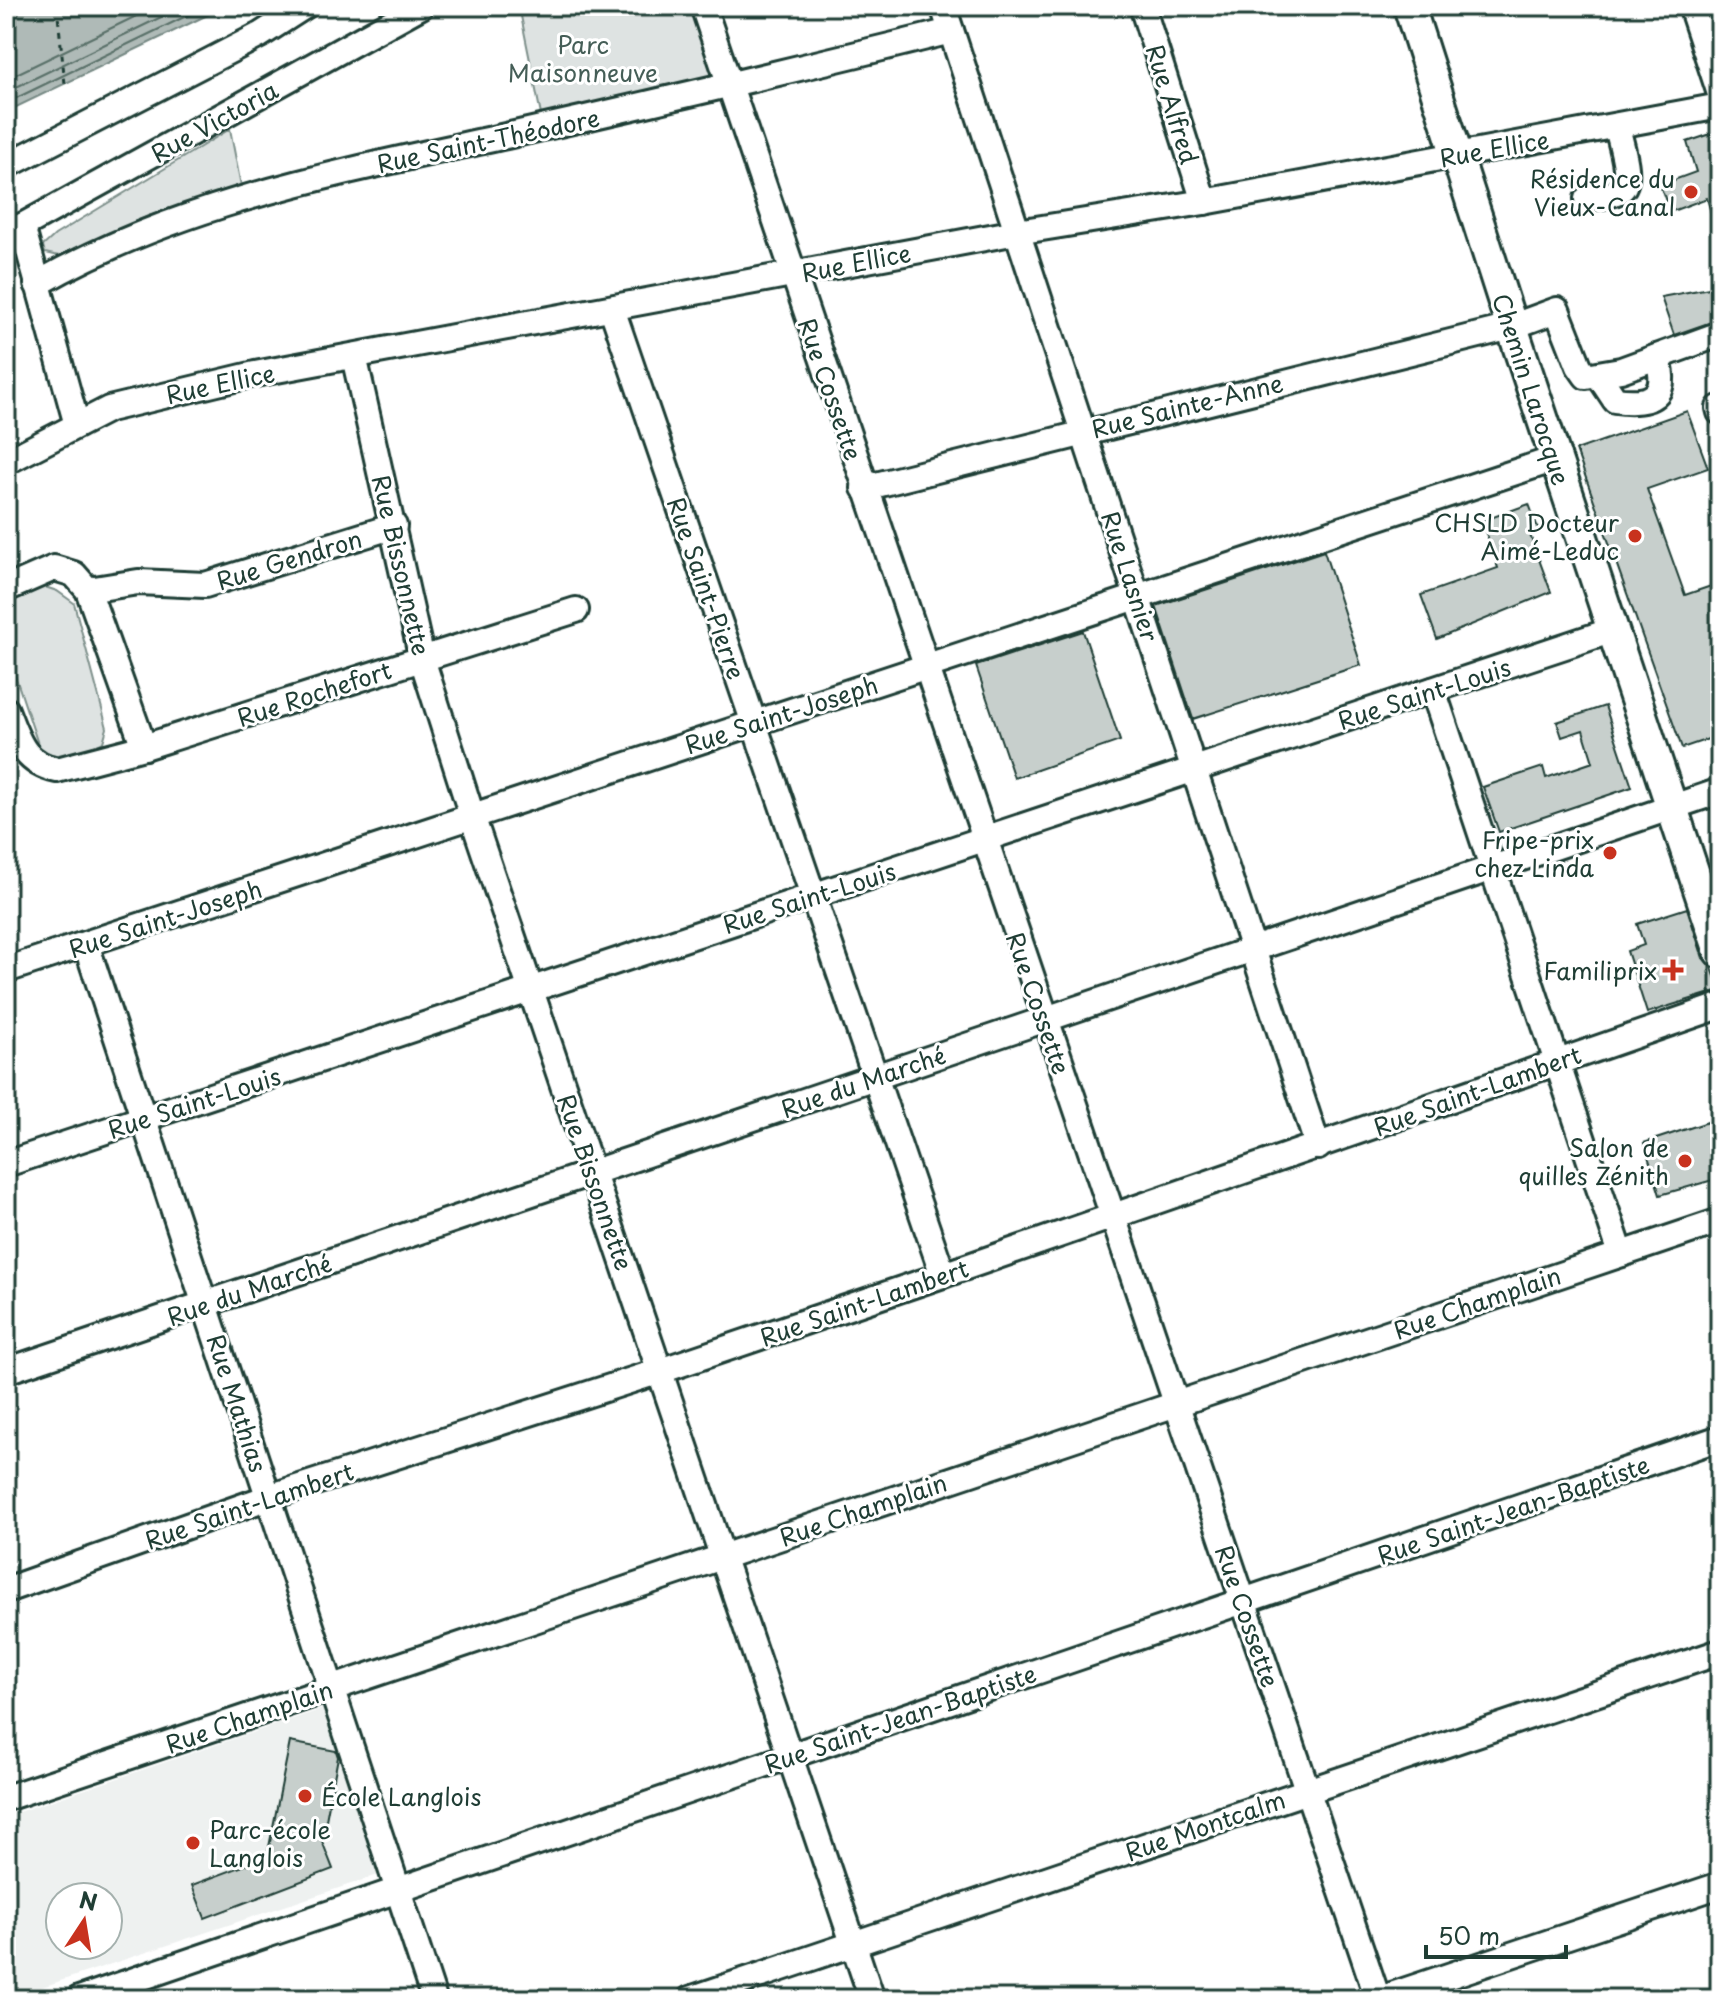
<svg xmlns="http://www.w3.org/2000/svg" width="1726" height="2005" font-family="'Playpen Sans',sans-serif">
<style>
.built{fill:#eef1f0;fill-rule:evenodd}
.green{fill:#dee3e2;stroke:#7e908b;stroke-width:2}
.water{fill:#afbab7;stroke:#758883;stroke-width:2}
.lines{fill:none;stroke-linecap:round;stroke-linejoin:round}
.shore{stroke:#596f68;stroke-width:2}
.building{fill:#c7cfcc;stroke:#1f3d34;stroke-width:2}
.minor-casing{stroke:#1f3d34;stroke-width:30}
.major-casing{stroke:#1f3d34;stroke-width:36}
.path{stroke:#1f3d34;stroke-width:3;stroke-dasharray:6 6;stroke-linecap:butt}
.minor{stroke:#fff;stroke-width:24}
.major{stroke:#fff;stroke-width:30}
.poi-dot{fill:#c8321e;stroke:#fff;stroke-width:3}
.labels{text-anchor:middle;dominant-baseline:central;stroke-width:6;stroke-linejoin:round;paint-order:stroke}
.park-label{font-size:24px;fill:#455e57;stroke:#fff}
.street-label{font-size:24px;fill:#1f3d34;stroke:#fff}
.poi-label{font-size:24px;fill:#1f3d34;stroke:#fff;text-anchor:end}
</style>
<rect width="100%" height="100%" fill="#fff"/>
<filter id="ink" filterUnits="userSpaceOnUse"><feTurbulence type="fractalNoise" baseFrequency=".0125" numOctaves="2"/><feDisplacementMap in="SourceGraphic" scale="16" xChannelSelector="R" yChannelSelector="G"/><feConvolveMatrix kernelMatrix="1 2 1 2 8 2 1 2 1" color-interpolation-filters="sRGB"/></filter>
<g filter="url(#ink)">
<path class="built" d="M328 1707 390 1871 6 1999V1816ZM60 1897H108V1945H60Z"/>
<g class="green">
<polygon points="519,6 695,6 718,81 542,120"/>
<polygon points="230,129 242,191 148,216 59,256 45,253 43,246 55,235"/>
<path d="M39 585 57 591 74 603 107 728 103 742C84 753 60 761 40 750L6 648V598Z"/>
</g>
<polygon class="water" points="6,6 226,6 6,112"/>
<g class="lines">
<g class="shore">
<polyline points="6,79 157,6"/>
<polyline points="6,92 184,6"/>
<polyline points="6,103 207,6"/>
</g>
</g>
<g class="building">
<polygon points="1720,131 1720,227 1715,228 1707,198 1670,212 1660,185 1696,172 1687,142"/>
<polygon points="1720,286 1720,319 1674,335 1661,297"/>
<polygon points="1687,411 1708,468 1647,489 1685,595 1720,583 1720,735 1682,748 1576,450"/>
<polygon points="1529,504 1539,531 1530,535 1551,592 1437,639 1421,595 1498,568 1482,521"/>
<polygon points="1324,551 1361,665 1193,719 1156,606"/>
<polygon points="1083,631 1120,741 1014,778 976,666"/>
<polygon points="1605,706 1632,787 1499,832 1483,787 1543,767 1546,778 1593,762 1583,730 1562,737 1557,722"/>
<polygon points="1687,908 1703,958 1712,968 1720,990 1647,1013 1627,951 1644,945 1637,924"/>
<polygon points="1720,1118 1720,1178 1660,1195 1644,1143"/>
<polygon points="290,1742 336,1751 338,1757 322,1841 333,1869 205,1918 192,1885 267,1857"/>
</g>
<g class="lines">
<g class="minor-casing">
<g id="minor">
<polyline points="703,6 1378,1999"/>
<polyline points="943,6 1318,1147"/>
<polyline points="1142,6 1204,202"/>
<polyline points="1691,6 1720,94"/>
<polyline points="6,166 260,35 305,6"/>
<path d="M1587 199C1597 196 1612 196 1620 190 1635 181 1619 140 1617 126"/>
<polyline points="22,226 77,425"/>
<polyline points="6,235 421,6"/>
<path d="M37 284C183 200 352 170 515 134 661 101 806 67 951 31"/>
<polyline points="612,309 943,1275"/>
<polyline points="354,356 422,659 472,816 872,1999"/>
<path d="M1599 376 1615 400C1652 405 1670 396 1657 357"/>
<polyline points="1719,408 1720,412"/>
<polyline points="6,462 109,409 255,374 1017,232 1204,202 1720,106"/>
<polyline points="864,488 1511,327 1557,310 1579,366 1586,376 1621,370 1720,334"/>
<polyline points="6,589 54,568 74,574 88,590 144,747"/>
<polyline points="88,590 138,582 205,585 394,526"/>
<polyline points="1433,690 1621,1254"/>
<path d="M6 710C18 740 23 763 57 770L144 747 576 610"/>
<polyline points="86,944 434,1999"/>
<polyline points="6,970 1555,459"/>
<polyline points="6,1164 1613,630"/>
<polyline points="6,1371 1720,791"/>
<polyline points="6,1590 269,1497 660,1371 943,1275 1720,1006"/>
<polyline points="6,1798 1720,1221"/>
<polyline points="79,1999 1720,1438"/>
<polyline points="690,1999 1720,1652"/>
<polyline points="1380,1999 1720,1885"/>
</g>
</g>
<g class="major-casing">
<polyline id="major" points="1409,6 1508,315 1720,952"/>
</g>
<g class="path">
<polyline points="57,6 65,84"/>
<polyline points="206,6 207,15"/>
</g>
<use href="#minor" class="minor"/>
<use href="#major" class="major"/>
</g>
</g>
<g class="poi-dot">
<circle cx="1691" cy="192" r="8"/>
<circle cx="1635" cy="536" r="8"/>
<circle cx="1610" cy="853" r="8"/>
<path d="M1669 958h8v8h8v8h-8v8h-8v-8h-8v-8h8z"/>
<circle cx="1685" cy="1161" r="8"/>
<circle cx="305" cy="1796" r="8"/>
<circle cx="193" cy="1843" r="8"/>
</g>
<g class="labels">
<g class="park-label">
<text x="583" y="44">Parc<tspan x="583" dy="28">Maisonneuve</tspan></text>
</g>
<g class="street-label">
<text transform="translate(1173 104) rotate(73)">Rue Alfred</text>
<text transform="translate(214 121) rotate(-29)">Rue Victoria</text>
<text transform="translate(488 140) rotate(-12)">Rue Saint-Théodore</text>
<text transform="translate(1494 148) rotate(-10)">Rue Ellice</text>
<text transform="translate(856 262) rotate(-11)">Rue Ellice</text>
<text transform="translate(220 383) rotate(-12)">Rue Ellice</text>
<text transform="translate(831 389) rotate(71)">Rue Cossette</text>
<text transform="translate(1532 389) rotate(72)">Chemin Larocque</text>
<text transform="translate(1187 405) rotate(-14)">Rue Sainte-Anne</text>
<text transform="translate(289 559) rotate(-17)">Rue Gendron</text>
<text transform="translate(402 565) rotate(77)">Rue Bissonnette</text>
<text transform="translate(1131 576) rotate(72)">Rue Lasnier</text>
<text transform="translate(707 588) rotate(71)">Rue Saint-Pierre</text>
<text transform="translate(314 693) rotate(-18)">Rue Rochefort</text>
<text transform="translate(1424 693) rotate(-18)">Rue Saint-Louis</text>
<text transform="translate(781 714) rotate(-18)">Rue Saint-Joseph</text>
<text transform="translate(809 897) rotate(-18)">Rue Saint-Louis</text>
<text transform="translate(165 918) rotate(-18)">Rue Saint-Joseph</text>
<text transform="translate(1039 1003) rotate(71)">Rue Cossette</text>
<text transform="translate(863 1081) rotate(-19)">Rue du Marché</text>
<text transform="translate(1477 1090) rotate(-20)">Rue Saint-Lambert</text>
<text transform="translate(194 1102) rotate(-18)">Rue Saint-Louis</text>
<text transform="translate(596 1182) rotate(71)">Rue Bissonnette</text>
<text transform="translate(249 1289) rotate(-19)">Rue du Marché</text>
<text transform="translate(864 1302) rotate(-19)">Rue Saint-Lambert</text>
<text transform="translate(1477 1302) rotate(-19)">Rue Champlain</text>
<text transform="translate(238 1403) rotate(72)">Rue Mathias</text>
<text transform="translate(249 1505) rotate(-19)">Rue Saint-Lambert</text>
<text transform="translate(863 1509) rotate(-19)">Rue Champlain</text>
<text transform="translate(1513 1509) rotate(-19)">Rue Saint-Jean-Baptiste</text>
<text transform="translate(1248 1616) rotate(71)">Rue Cossette</text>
<text transform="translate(249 1716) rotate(-19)">Rue Champlain</text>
<text transform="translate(900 1718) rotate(-19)">Rue Saint-Jean-Baptiste</text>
<text transform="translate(1205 1825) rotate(-19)">Rue Montcalm</text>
</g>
<g class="poi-label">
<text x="1675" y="178">Résidence du<tspan x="1675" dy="28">Vieux-Canal</tspan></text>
<text x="1619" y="522">CHSLD Docteur<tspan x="1619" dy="28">Aimé-Leduc</tspan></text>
<text x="1594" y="839">Fripe-prix<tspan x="1594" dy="28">chez Linda</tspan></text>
<text x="1657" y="970">Familiprix</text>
<text x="1669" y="1147">Salon de<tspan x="1669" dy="28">quilles Zénith</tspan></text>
<text x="321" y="1796" text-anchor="start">École Langlois</text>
<text x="209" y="1829" text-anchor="start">Parc-école<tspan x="209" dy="28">Langlois</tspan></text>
</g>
</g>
<rect width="1726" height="2005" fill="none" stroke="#fff" stroke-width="32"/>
<rect x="16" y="16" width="1694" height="1973" fill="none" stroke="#1f3d34" stroke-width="3" filter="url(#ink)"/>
<g transform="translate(84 1921) rotate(12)"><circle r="38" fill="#ffffff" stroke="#a5b1ae" stroke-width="2"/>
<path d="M0-6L14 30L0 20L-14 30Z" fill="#c8321e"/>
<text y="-12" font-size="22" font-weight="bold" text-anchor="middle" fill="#1f3d34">N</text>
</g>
<path d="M1426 1945v12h140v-12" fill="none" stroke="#1f3d34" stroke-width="4"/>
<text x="1438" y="1945" font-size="24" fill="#1f3d34" stroke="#ffffff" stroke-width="6" paint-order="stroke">50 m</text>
</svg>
